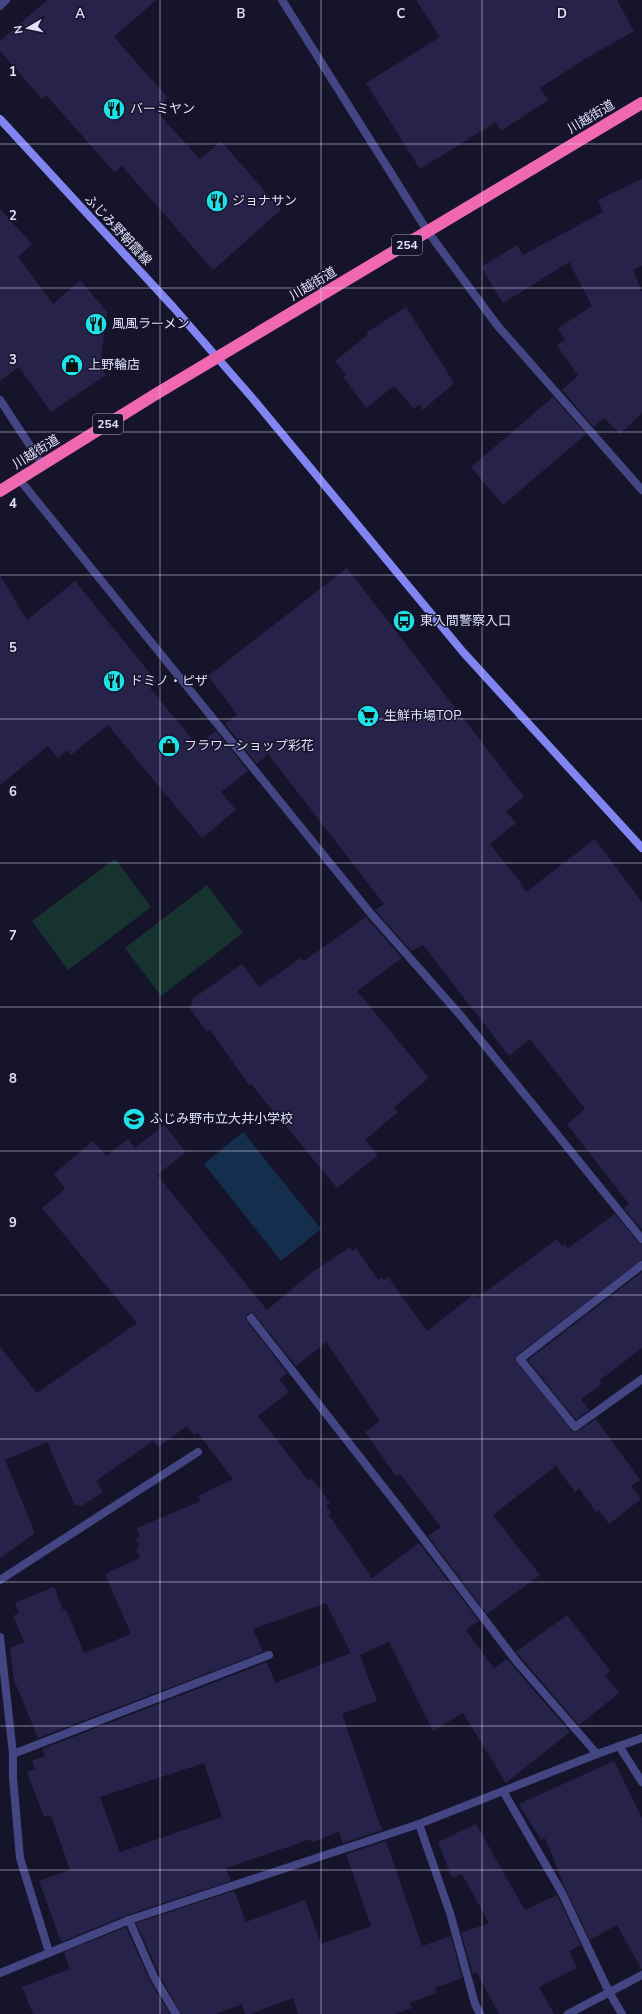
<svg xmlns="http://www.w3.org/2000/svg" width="642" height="2014" font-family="'Nunito Sans','Noto Sans JP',sans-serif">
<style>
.green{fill:#173330}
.water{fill:#152e4d}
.building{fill:#272249;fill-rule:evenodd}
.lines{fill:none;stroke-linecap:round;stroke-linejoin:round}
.street{stroke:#444684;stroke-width:8}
.secondary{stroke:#8085f2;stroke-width:8}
.highway{stroke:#f067b2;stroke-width:12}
.grid{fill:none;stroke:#e1e0fc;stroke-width:1;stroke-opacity:0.55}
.labels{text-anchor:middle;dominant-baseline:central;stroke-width:3;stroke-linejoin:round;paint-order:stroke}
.shield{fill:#16142a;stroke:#a4a3bd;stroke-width:1}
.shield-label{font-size:12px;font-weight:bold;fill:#e1e0fc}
.poi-label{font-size:13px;fill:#e1e0fc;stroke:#16142a;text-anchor:start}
.street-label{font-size:13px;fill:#e1e0fc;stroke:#16142a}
.grid-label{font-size:13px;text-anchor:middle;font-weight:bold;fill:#e1e0fc;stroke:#16142a;stroke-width:3;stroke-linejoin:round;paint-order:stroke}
</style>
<rect width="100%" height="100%" fill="#16142a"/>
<g class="green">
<polygon points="115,859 151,907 68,970 32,921"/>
<polygon points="207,885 243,933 161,996 125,948"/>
</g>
<polygon class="water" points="243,1132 321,1229 281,1261 204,1164"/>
<g class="building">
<polygon points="47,0 156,0 114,37 168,98 155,110 200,159 221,141 281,210 213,270 122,166 115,173 46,95 42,99 0,51 0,41"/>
<polygon points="416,0 617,0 634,31 585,59 540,88 548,100 501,131 496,122 420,169 366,83 440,37"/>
<polygon points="642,179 642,266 633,270 642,292 642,413 620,434 604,418 594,427 562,390 578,376 557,345 565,340 558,328 592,306 569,262 503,303 481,267 517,245 523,255 603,212 598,200"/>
<polygon points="0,209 32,244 18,257 53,304 80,280 107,312 100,366 106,375 51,412 19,367 0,381"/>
<polygon points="406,307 454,383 423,410 419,404 414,409 394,386 366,408 343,377 346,375 335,361 368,335 366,333"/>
<polygon points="553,397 586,434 503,505 471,467"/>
<polygon points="347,568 524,797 506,811 516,823 490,844 521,883 526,892 595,839 642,902 642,1230 624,1208 629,1204 567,1124 585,1109 530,1039 509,1056 423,945 411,951 375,910 384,904 268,754 257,764 225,724 237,714 208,676"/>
<polygon points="0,575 27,620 75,581 157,682 150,688 197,745 216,731 248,771 221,792 236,810 202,838 108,725 71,755 67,750 58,758 48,746 0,785"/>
<polygon points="366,917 402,958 357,991 429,1078 394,1107 398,1112 365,1140 378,1155 337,1188 251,1084 249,1085 210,1030 207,1032 189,1007 193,1003 191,1000 242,964 259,987 301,958 304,961"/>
<path d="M164 1125 186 1152 157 1175 267 1310 311 1273 350 1247 352 1251 356 1248 378 1280 382 1277 384 1280 388 1277 427 1331 474 1294 477 1298 557 1239 562 1246 565 1244 568 1248 615 1214 638 1242 642 1244V1260L517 1355 515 1359 573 1432 578 1431 596 1419 640 1480 631 1486 641 1499 609 1524 599 1510 596 1512 579 1488 575 1492 556 1466 493 1515 540 1575 487 1614 428 1536 441 1527 400 1474 396 1476 365 1432 380 1421 326 1342 296 1366 255 1315 248 1313 246 1316 247 1321 287 1373 279 1379 289 1392 258 1416 308 1480 311 1478 330 1503 326 1506 331 1513 329 1515 372 1578 419 1543 479 1621 466 1630 494 1669 507 1659 570 1732 506 1783 463 1713 433 1731 389 1642 360 1655 377 1701 342 1714 382 1830 343 1843 339 1832 312 1842 311 1839 226 1868 231 1881 127 1915 61 1942 39 1881 70 1870 51 1815 44 1817 27 1772 35 1769 32 1761 45 1756 42 1749 267 1662 275 1683 351 1653 326 1603 253 1629 263 1652 38 1738 14 1680 10 1648 24 1642 13 1616 19 1613 15 1603 54 1587 63 1610 66 1609 84 1653 131 1634 105 1574 140 1558 136 1548 139 1547 136 1538 140 1537 137 1528 201 1501 198 1496 233 1479 198 1433 194 1435 187 1426 158 1447 153 1441 96 1481 103 1492 80 1507 78 1504 75 1506 47 1442 5 1460 35 1533 0 1558V1347L37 1393 137 1323 42 1208 65 1189 54 1174 93 1141 106 1156 128 1139 135 1148ZM204 1763 222 1817 120 1852 100 1797Z"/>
<polygon points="642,1272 642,1348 599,1381 602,1384 581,1399 589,1410 576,1420 528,1360"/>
<polygon points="567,1615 610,1671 605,1675 619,1693 579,1725 516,1652"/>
<polygon points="614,1761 642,1818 642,1970 617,1925 590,1940 566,1890 545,1838 541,1840 519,1804"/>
<polygon points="476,1824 525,1910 557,1895 581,1945 569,1951 577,1968 539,1987 554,2014 499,2014 477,1973 473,1974 461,1933 489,1923 462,1874 452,1878 438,1842"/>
<polygon points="386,1841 422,1946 451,1936 462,1978 435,1988 436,1993 410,2003 412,2008 395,2014 298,2014 293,1998 250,2014 245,2014 242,2004 217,2014 181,2014 159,1974 136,1923 234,1891 246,1922 305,1900 321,1944 371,1926 346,1854"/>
<polygon points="126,1927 149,1979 170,2014 33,2014 22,1987 70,1969 64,1952"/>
</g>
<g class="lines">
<g class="street">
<polyline points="282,0 428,232 497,325 642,490"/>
<polyline points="0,6 6,0"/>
<polyline points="0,400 42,464"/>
<polyline points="19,479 372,915 461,1016 642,1239"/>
<polyline points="642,1265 520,1359 575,1427 642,1379"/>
<polyline points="251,1318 399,1507 517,1662 597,1754"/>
<polyline points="0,1580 198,1452"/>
<polyline points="0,1637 13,1754 13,1778 20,1858 49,1952"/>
<polyline points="619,1746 642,1782"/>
<polyline points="13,1754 269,1655"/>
<polyline points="503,1791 562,1893 609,1992 622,2014"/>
<polyline points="419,1824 450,1913 475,2004 480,2014"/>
<polyline points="129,1920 154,1977 176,2014"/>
<polyline points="0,1973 129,1920 419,1824 597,1754 642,1738"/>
<polyline points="568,2014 642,1975"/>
</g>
<polyline class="secondary" points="0,119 174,308 254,400 463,652 642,848"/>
<polyline class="highway" points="0,491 156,394 642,103"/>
</g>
<path class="grid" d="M160 0V2014M321 0V2014M482 0V2014M0 144H642M0 288H642M0 432H642M0 575H642M0 719H642M0 863H642M0 1007H642M0 1151H642M0 1295H642M0 1439H642M0 1582H642M0 1726H642M0 1870H642"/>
<defs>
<g id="restaurant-disc" transform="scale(1.15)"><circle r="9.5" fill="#1fe2e9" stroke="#16142a"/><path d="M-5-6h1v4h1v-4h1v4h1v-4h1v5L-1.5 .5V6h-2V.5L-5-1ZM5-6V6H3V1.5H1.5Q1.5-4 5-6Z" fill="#111"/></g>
<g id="shop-disc" transform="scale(1.15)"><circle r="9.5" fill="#1fe2e9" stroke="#16142a"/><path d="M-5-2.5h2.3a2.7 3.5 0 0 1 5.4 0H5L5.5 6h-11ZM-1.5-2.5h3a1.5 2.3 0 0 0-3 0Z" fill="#111"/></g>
<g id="bus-disc" transform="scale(1.15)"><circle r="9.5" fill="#1fe2e9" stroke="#16142a"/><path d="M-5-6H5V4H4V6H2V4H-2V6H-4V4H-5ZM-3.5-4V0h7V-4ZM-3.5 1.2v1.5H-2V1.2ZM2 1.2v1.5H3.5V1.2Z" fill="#111"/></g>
<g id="supermarket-disc" transform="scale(1.15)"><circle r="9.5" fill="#1fe2e9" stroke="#16142a"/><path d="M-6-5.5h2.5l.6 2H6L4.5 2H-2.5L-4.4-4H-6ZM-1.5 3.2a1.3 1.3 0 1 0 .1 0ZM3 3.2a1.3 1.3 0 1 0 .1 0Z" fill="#111"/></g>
<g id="school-disc" transform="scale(1.15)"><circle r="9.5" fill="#1fe2e9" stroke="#16142a"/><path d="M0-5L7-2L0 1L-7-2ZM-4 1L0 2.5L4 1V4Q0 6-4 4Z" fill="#111"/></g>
</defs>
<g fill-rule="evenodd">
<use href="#restaurant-disc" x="114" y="109"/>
<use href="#restaurant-disc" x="217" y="201"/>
<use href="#restaurant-disc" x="96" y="324"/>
<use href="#shop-disc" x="72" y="365"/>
<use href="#bus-disc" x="404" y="621"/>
<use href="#restaurant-disc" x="114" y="681"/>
<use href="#supermarket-disc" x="368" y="716"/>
<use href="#shop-disc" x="169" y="746"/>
<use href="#school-disc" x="134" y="1119"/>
</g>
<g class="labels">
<g class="shield">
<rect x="392" y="235" width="30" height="20" rx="3"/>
<rect x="93" y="414" width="30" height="20" rx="3"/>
</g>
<g class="shield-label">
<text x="407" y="245">254</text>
<text x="108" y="424">254</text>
</g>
<g class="poi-label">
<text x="130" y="109">バーミヤン</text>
<text x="232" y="201">ジョナサン</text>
<text x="112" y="324">風風ラーメン</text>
<text x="88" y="365">上野輪店</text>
<text x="420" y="621">東入間警察入口</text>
<text x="130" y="681">ドミノ・ピザ</text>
<text x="384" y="716">生鮮市場TOP</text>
<text x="184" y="746">フラワーショップ彩花</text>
<text x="150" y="1119">ふじみ野市立大井小学校</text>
</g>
<g class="street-label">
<text transform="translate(591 117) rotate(-31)">川越街道</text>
<text transform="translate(118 230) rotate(47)">ふじみ野朝霞線</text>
<text transform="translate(313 284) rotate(-31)">川越街道</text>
<text transform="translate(36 452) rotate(-32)">川越街道</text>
</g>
</g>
<g class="grid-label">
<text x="80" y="18">A</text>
<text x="241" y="18">B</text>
<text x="401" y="18">C</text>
<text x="562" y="18">D</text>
<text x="13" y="76">1</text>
<text x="13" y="220">2</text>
<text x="13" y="364">3</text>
<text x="13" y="508">4</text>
<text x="13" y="652">5</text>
<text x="13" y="796">6</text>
<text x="13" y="940">7</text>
<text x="13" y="1083">8</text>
<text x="13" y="1227">9</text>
</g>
<g transform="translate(28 28) rotate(261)" stroke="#16142a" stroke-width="3" paint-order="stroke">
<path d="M0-3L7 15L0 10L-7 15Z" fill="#e1e0fc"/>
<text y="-6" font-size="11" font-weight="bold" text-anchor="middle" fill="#e1e0fc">N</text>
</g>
</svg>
